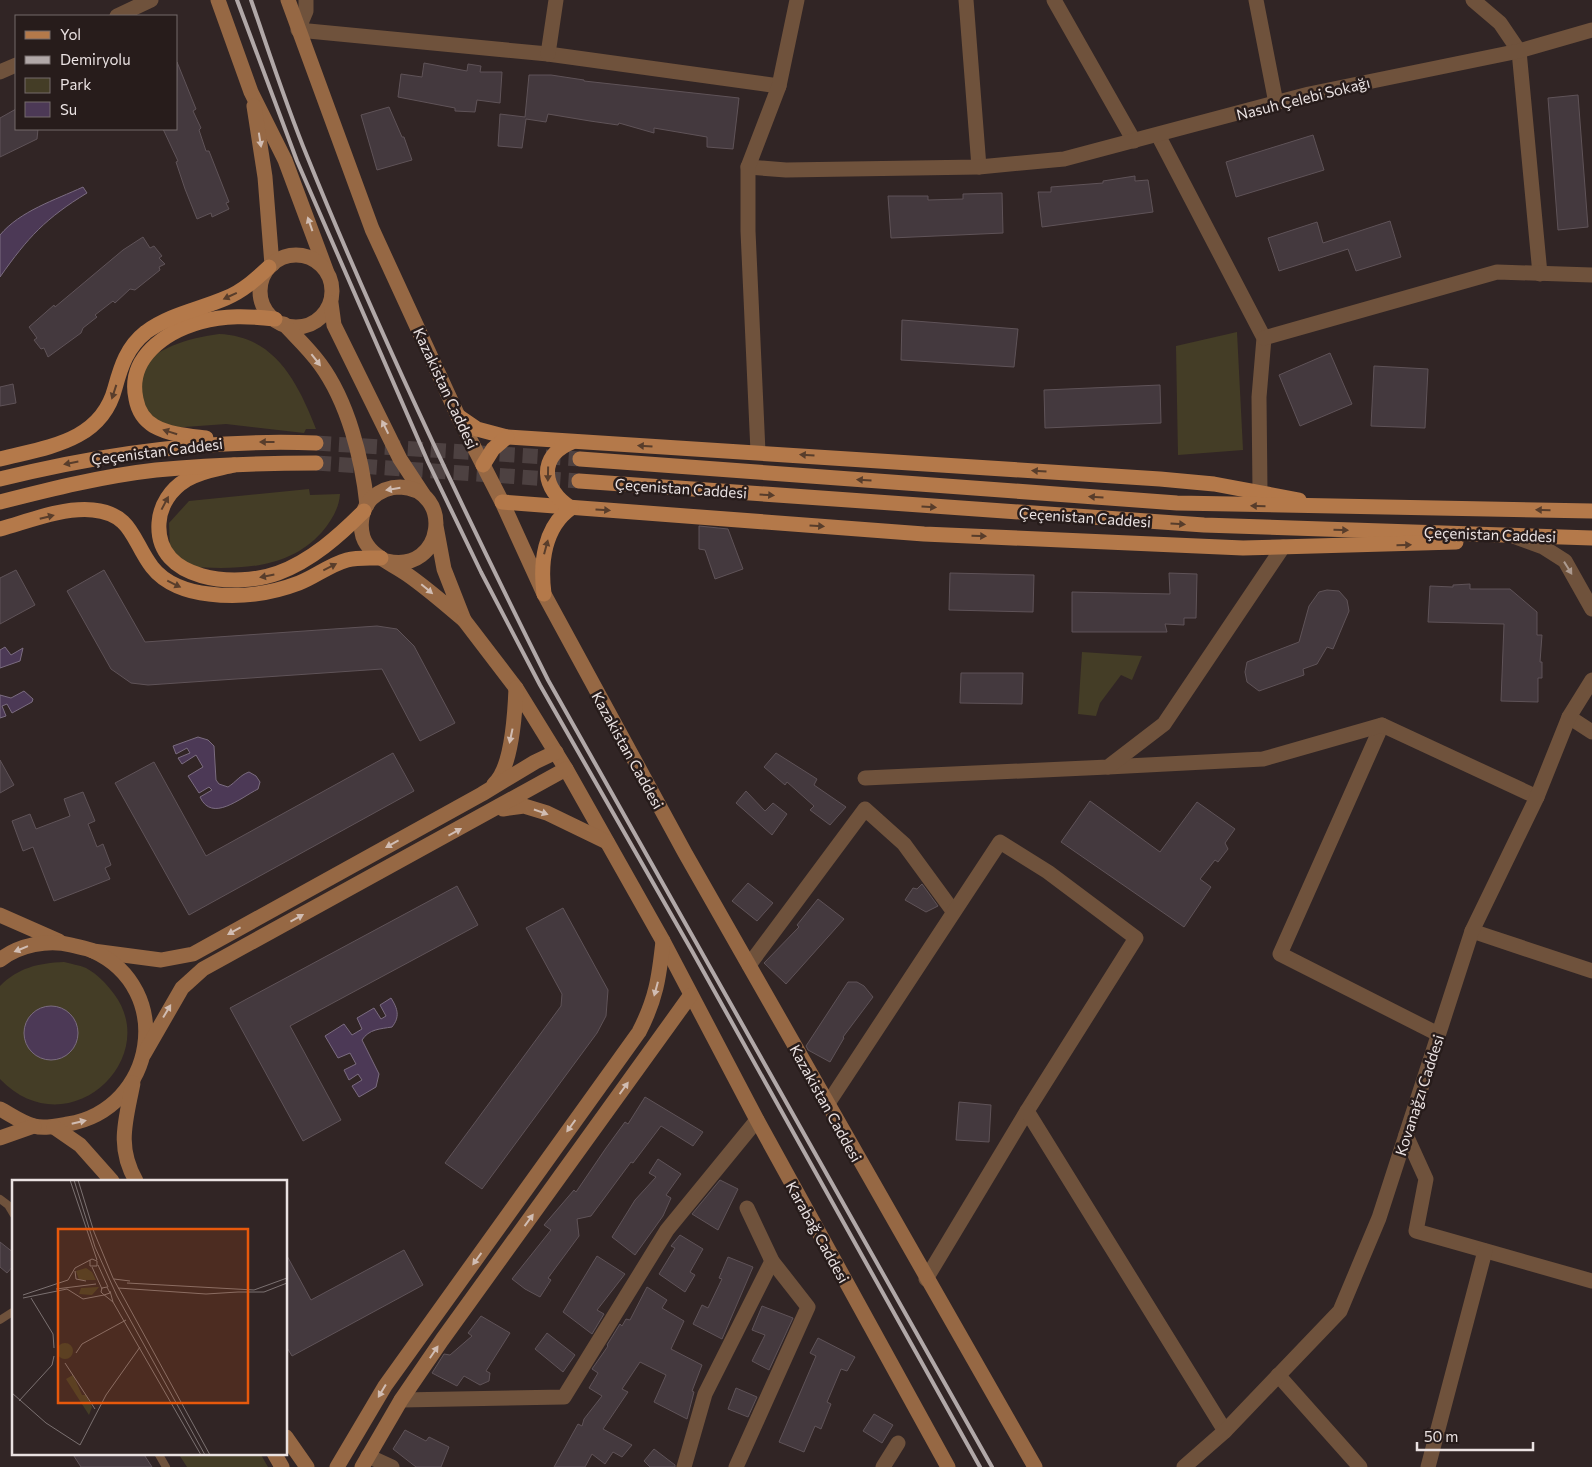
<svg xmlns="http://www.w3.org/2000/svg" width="1592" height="1467" font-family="Commissioner,sans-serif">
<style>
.green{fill:#443d26}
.water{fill:#4c3956;stroke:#7b6c80}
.building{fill:#44393e;stroke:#5f5358}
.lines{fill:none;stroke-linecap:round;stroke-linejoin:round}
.primary-tunnel{stroke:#4d4141;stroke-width:15;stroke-dasharray:15 8;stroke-linecap:butt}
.service{stroke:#6f523c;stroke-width:8}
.minor{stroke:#6f523c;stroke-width:15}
.tertiary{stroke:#6f523c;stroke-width:15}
.secondary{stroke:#966844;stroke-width:15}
.primary{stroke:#b4794a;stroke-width:15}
.rail{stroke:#b1a8a8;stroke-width:4}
.oneway{fill:#d1bdb3}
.oneway2{fill:#583d2b}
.oneway3{fill:#ac9a8f}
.labels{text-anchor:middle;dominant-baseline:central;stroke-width:5;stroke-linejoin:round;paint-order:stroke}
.street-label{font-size:15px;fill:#eae2e2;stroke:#271c1b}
.inset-road{fill:none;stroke:#7b7171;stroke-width:1}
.view{fill:#e8590c;fill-opacity:0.15;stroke:#e8590c;stroke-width:2.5}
.inset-edge{fill:none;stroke:#eae2e2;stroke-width:2.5}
</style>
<rect width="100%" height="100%" fill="#312525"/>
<g class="green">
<polygon points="1237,332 1243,450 1178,455 1176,346"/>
<path d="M219 334C275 336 298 383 316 429H306L304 433 226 424 171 428 141 417 134 374C157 347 185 339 219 334Z"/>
<path d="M309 489 310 495 340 494C339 509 331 521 322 532 287 571 237 569 189 567L170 550 169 523 189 501Z"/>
<polygon points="1082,652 1142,656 1132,680 1121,675 1100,703 1096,716 1078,714"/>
<path d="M64 962C71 964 79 965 86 968 97 974 106 983 114 994 163 1059 67 1149 0 1079V986C18 968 38 963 64 962Z"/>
<polygon points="178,1453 260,1453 268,1467 187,1467"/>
</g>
<g class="water">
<path d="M83 187 87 193C46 218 28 237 0 277V235C20 211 55 200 83 187Z"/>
<polygon points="5,647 11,655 23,648 20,661 0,668 0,650"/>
<polygon points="24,691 33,699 32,702 12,713 7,704 2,706 6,716 0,718 0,695 11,698"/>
<path d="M198 737 208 740 214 746 216 780 219 784 228 787C236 782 240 775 249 772L256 776 260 782 258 789C240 798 212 823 200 797L212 790 209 787 199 793 188 776 203 767 196 755 182 764 178 758 190 753 187 748 176 754 173 746Z"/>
<path d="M391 998C398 1009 400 1017 392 1027 380 1029 369 1029 362 1040L379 1074 376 1087 359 1097 352 1086 362 1080 358 1074 349 1080 344 1070 356 1064 350 1053 338 1058 325 1036 344 1024 352 1035 362 1029 357 1018 374 1008 381 1019 386 1016 380 1005Z"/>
<circle cx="51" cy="1033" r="27"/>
</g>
<g class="building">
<polygon points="177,62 196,109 193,111 201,128 199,130 206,151 209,151 229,202 226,203 229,209 212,217 211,213 197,219 185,189 176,162 178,161 163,129 176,129"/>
<polygon points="424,63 467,71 468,64 481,66 480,72 502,72 500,103 477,100 475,112 455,111 455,108 398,97 401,74 422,77"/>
<polygon points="529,75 551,75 584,80 584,81 739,98 733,149 707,147 707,137 654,128 654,133 619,123 618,125 590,121 548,114 546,122 526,119 522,148 498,146 500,114 525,117"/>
<polygon points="1578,95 1588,227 1558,230 1548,98"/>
<polygon points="389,107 402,137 404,137 412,160 377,170 361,115"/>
<polygon points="16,109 16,129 38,129 37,139 0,157 0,118"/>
<polygon points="1313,135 1324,170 1236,197 1226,162"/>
<polygon points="1135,176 1135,181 1148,180 1153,212 1042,227 1038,192 1051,192 1051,187 1103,183 1103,181"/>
<polygon points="1002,193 1003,233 891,238 888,196 928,196 928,200 963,199 963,194"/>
<polygon points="1390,221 1401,257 1356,271 1348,249 1279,271 1268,238 1317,222 1323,243"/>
<polygon points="143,237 150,248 154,246 162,256 159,258 165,264 159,267 160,270 135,290 130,289 115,303 113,301 95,315 97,317 83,328 81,333 48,357 44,348 41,349 34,340 37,338 29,327 54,305 55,307 123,250"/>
<polygon points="902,320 1018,329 1014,367 901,360"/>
<polygon points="1330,353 1352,404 1300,426 1279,375"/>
<polygon points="1374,366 1428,369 1425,428 1371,426"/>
<polygon points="13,384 16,403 0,406 0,387"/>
<polygon points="1160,385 1161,423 1045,428 1044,390"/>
<polygon points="699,526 728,529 743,569 715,579 705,550 699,549"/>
<polygon points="16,570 35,605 0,624 0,578"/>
<polygon points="104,570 145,642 377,626 397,629 414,646 455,723 420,741 382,669 148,685 131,683 111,669 67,591"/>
<polygon points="950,573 1034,575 1033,612 949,610"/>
<polygon points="1169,573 1197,574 1196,618 1184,618 1184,625 1165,624 1167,632 1072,632 1072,592 1170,594"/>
<polygon points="1470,584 1470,589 1510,589 1537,612 1537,635 1542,635 1540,662 1542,662 1542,678 1538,678 1538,702 1501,701 1504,624 1428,622 1430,586 1453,587 1453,585"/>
<polygon points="1327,590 1339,591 1347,600 1349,611 1333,649 1327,647 1317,664 1303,669 1304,675 1259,691 1247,682 1245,672 1247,662 1299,642 1309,606 1319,592"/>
<polygon points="961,673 1023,673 1022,704 960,703"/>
<polygon points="393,753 414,791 189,915 115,783 154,762 206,856"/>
<polygon points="776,753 817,779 814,785 846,807 830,825 810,810 814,806 787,782 785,785 764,767"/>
<polygon points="0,760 14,785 0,793"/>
<polygon points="746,791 765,811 773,803 787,814 772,835 736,803"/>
<polygon points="83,792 95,821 88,824 97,847 103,844 111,865 105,868 110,879 54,901 33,847 23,851 12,821 30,814 36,829 70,816 64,799"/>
<polygon points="1090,801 1160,852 1197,802 1235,829 1225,843 1228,849 1218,862 1215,860 1200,879 1211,887 1184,927 1061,842"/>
<polygon points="748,883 773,903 757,921 732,901"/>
<polygon points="922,884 938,906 926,912 905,900 913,888 917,889"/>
<polygon points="457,886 478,925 290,1026 341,1120 303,1141 230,1008"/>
<polygon points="818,899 844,919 786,984 764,963 799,927 797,925"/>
<polygon points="563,908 608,990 606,1016 597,1033 482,1189 445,1163 561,1006 562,994 526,928"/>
<polygon points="848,982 857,982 864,986 873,997 843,1037 844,1038 830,1062 808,1050 806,1046"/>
<polygon points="645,1097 703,1132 693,1146 661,1126 633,1163 631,1162 591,1216 577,1219 579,1236 548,1278 551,1280 540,1297 525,1289 512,1279 551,1230 544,1225 574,1190 576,1192 606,1148 625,1122 628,1124"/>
<polygon points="959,1102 991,1105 989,1142 956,1140"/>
<polygon points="658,1159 681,1174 666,1195 671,1198 663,1216 635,1255 612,1237 635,1200 656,1177 649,1173"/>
<polygon points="720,1180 738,1189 718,1230 692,1214"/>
<polygon points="680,1235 703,1249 690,1272 695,1275 685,1292 659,1274 675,1248 671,1246"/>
<polygon points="0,1242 14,1253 14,1265 7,1273 0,1267"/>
<polygon points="404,1250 423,1285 292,1356 286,1346 286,1254 311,1300"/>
<polygon points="597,1256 625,1274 597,1310 604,1314 592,1334 563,1312"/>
<polygon points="728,1257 753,1267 722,1339 693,1324 702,1305 708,1308 722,1279 719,1278"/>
<polygon points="647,1287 667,1300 662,1308 684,1321 671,1349 702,1365 692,1391 694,1392 687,1419 654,1402 666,1375 640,1362 622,1389 628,1392 603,1429 632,1445 622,1457 613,1452 605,1464 592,1454 585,1467 554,1467 578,1424 582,1426 584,1419 602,1396 589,1388 598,1373 592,1369 608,1346 607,1345 620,1324 622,1326 626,1319 630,1320"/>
<polygon points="762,1306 793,1318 769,1370 752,1361 765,1335 752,1330"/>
<polygon points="481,1316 510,1333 486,1371 490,1373 489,1381 480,1385 464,1376 457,1386 432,1373 444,1354 450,1355 472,1336 468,1333"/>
<polygon points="547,1333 575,1355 563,1372 535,1349"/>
<polygon points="818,1338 855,1357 847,1371 841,1369 827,1402 831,1404 821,1429 815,1426 804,1452 779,1442 816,1356 810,1353"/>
<polygon points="736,1388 757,1397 748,1417 728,1409"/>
<polygon points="874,1414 893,1425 882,1443 863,1431"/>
<polygon points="405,1430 426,1441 429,1437 449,1447 441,1467 416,1467 393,1449"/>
<polygon points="654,1449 675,1465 675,1467 650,1467 644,1461"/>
<polygon points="72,1453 143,1453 152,1467 81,1467"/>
</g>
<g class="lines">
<g class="primary-tunnel">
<polyline points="316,443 580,459"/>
<polyline points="316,463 579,481"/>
</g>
<g class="service">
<polyline points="0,1199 8,1205 14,1215"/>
<polyline points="0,1320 14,1311"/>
<polyline points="158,1453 166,1467"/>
</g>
<g class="minor">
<polyline points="306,0 306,11 298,30 548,54 779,86"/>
<polyline points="966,0 979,167"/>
<polyline points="1054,0 1134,141"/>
<polyline points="1256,0 1276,103"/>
<polyline points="1473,0 1500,23 1519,51 1540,274"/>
<polyline points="117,16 151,0"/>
<polyline points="548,54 556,0"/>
<polyline points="0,72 16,65"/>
<polyline points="1158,135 1264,338 1259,397 1260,491"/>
<polyline points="748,167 786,170 979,167 1064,159 1309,94 1519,51 1592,30"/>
<polyline points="1264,338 1497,272 1592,275"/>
<polyline points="758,452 748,231 748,167 779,86 797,0"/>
<polyline points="1569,717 1592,732"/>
<polyline points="1382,725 1280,954 1438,1034"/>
<polyline points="1108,767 1263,759 1382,725 1537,797"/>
<polyline points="865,778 1108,767 1164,724 1283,547"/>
<polyline points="1472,931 1592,971"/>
<polyline points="749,965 865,809 904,844 953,911"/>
<polyline points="827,1105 1000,842 1048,872 1136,938 1027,1111 926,1279"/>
<polyline points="1027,1111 1225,1431"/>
<polyline points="1406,1135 1426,1179 1416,1231 1592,1281"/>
<polyline points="1278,1375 1360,1467"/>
<polyline points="401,1400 564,1397 667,1230 757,1120"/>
<polyline points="368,1456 392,1467"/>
<polyline points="684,1467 705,1394 772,1261"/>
<polyline points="736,1467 808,1307 772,1261 747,1208"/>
<polyline points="883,1467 898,1443"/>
<polyline points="1428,1467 1485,1251"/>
</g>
<g class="tertiary">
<polyline points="1513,536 1543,547 1565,561 1592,609"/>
<polyline points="1184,1467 1225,1431 1340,1311 1379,1218 1472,931 1537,797 1569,717 1592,680"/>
</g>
<g class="secondary">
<polyline points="218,0 251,92 285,160 326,270"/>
<polyline points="288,0 372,229 458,416 502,502 544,594 685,853 1035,1467"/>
<polyline points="254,106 265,177 272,265"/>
<circle cx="296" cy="291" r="36"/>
<polyline points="331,303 334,325 400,459 423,494"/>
<path d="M284 324C296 337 309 349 320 364 348 402 362 458 367 505"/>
<path d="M387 561C445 574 454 489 400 487 390 487 380 491 372 498 362 508 359 523 363 537 365 543 369 548 373 552 383 561 397 567 408 575 428 589 446 605 464 620L444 569 436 526"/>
<polyline points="464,620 516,688 566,769 663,941 757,1120 948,1467"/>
<path d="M494 784C512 768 515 713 516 688"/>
<polyline points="503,809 524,806 547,813 607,842"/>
<polyline points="0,915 59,941"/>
<polyline points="93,951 161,960 193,954 482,794 535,762 556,752"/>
<path d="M0 960C18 945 49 939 71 945 78 947 87 948 93 951 176 989 156 1109 68 1124 57 1126 44 1129 34 1126 22 1123 10 1114 0 1109"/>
<polyline points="144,1054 182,988 203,969 566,769"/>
<path d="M133 1083C126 1120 116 1146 136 1181"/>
<polyline points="54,1127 80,1145 112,1181"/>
<polyline points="0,1138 34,1126"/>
<polyline points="286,1437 307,1467"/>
<polyline points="274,1453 282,1467"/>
<path d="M337 1467 385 1386 639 1032C656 999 659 978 663 941"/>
<polyline points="362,1467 401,1400 442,1340 690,996"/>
</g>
<g class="primary">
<polyline points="458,416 477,429 507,437 1160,479 1214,484 1299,500"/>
<path d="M206 438C189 436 170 435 154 426 144 420 138 410 136 399 127 358 165 332 200 322 225 315 249 316 275 319"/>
<path d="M0 459C47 447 101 442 115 388 121 366 127 347 146 332 171 314 198 310 226 298 243 291 256 279 269 267"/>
<polyline points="580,459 1177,503 1592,511"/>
<path d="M234 465C218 469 200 471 186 480 171 489 160 505 159 523 155 582 237 588 278 573 311 561 339 536 364 511"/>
<polyline points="483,465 493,449 507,437"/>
<path d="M0 479C104 453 208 439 316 443"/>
<polyline points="579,481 1204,525 1592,538"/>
<path d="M0 502C51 489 103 476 156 470 209 465 263 463 316 463"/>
<polyline points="502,502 924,534 1243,548 1456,542"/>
<path d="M0 529C29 521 63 507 93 510 133 514 132 541 152 567 165 584 188 592 209 594 239 598 270 594 299 583 315 577 329 565 347 560 358 557 369 558 381 558"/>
<path d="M544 594C540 563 544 527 571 508 542 490 537 456 572 442"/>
</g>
<g class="rail">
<polyline points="237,0 297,161 428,462 481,572 540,685 692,951 980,1467"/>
<path d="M251 0C269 52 286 105 307 156 379 334 462 508 548 680L992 1467"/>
</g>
</g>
<defs><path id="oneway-solid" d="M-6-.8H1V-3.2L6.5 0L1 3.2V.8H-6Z" transform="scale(1.25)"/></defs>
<g class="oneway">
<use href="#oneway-solid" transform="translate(260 140) rotate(81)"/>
<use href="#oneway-solid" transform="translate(310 224) rotate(-109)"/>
<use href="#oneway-solid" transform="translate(316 360) rotate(52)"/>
<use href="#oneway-solid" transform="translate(385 427) rotate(-116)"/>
<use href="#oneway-solid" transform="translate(393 489) rotate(171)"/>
<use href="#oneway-solid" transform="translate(427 589) rotate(40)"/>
<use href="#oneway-solid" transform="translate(511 736) rotate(102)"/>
<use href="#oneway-solid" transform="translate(541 812) rotate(19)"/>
<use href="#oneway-solid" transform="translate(455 832) rotate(-29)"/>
<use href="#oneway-solid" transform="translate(392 844) rotate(151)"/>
<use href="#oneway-solid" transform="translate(297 918) rotate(-29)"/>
<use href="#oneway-solid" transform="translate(234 931) rotate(151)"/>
<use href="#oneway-solid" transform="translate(21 949) rotate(158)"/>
<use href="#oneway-solid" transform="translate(656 989) rotate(105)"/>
<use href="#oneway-solid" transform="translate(167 1011) rotate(-59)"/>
<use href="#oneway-solid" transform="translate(624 1088) rotate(-54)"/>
<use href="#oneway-solid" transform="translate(79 1122) rotate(-13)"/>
<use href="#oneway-solid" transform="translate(571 1126) rotate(126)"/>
<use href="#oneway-solid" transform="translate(529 1220) rotate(-54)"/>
<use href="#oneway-solid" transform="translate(477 1259) rotate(126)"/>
<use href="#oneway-solid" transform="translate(434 1352) rotate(-56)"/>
<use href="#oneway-solid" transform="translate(382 1391) rotate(121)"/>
</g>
<g class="oneway2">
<use href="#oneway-solid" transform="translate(230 296) rotate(155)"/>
<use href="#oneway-solid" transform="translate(114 392) rotate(108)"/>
<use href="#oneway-solid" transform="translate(170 432) rotate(-163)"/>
<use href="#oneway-solid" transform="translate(267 442) rotate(180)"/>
<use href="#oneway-solid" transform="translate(645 446) rotate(-177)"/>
<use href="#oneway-solid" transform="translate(807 455) rotate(-176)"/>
<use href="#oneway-solid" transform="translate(71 463) rotate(169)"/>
<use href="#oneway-solid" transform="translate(1039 471) rotate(-176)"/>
<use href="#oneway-solid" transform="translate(548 474) rotate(91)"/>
<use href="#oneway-solid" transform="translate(864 480) rotate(-176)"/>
<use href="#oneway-solid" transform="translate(767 495) rotate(4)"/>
<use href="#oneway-solid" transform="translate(1096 497) rotate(-176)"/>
<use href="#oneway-solid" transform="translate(165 503) rotate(-62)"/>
<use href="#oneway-solid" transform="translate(1258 506) rotate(-179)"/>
<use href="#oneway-solid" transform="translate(929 507) rotate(4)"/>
<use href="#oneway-solid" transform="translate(603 510) rotate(4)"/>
<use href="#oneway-solid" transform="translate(1543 510) rotate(-179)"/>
<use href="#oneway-solid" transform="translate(47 517) rotate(-14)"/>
<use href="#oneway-solid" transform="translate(1178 524) rotate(4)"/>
<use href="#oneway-solid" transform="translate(817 526) rotate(4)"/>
<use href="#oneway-solid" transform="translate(1341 530) rotate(2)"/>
<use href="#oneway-solid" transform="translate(979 536) rotate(2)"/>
<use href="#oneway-solid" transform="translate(1404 545) rotate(-1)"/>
<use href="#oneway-solid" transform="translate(546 547) rotate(-75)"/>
<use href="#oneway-solid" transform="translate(330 567) rotate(-27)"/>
<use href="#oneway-solid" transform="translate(267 576) rotate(169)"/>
<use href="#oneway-solid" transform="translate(174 584) rotate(26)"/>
</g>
<use class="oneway3" href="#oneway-solid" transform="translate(1568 568) rotate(58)"/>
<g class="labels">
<g class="street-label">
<text transform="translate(1303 98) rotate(-14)">Nasuh Çelebi Sokağı</text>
<text transform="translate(446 388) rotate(65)">Kazakistan Caddesi</text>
<text transform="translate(157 451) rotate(-7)">Çeçenistan Caddesi</text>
<text transform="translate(681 488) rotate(4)">Çeçenistan Caddesi</text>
<text transform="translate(1085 517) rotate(4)">Çeçenistan Caddesi</text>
<text transform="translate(1490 534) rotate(2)">Çeçenistan Caddesi</text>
<text transform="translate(628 750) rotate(61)">Kazakistan Caddesi</text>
<text transform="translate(1419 1095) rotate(-72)">Kovanağzı Caddesi</text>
<text transform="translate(826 1103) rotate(61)">Kazakistan Caddesi</text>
<text transform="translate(818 1232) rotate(61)">Karabağ Caddesi</text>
</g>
</g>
<g transform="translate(12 1180)">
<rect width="275" height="275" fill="#312525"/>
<path d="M74 88 80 92 84 100H67L64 91ZM87 107 80 115 67 114 69 108ZM45 171a8 8 0 1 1 16 0a8 8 0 1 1-16 0ZM61 195 70 215H74L80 227 77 235 54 199Z" fill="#443d26"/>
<path class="inset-road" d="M58 0 85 80M62 0 83 67 105 116 193 275M66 0 82 52 101 98 198 275M86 85 96 107M80 87 90 109M63 91 64 99 74 101M102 99 118 101M115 103 242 110 275 98M106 108 194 114 226 112M44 109 84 104M226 112H252L275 103M11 115 56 100 63 88 80 79 85 81V86H78V80M92 115 98 113 95 107 90 108 89 112 91 114 101 122 98 111M11 118 55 109 71 119 92 115M19 118 41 154 42 168M101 122 189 275M64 173 70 164 114 140M53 183 83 229M0 213 34 243 68 265 94 215 128 167M7 221 40 185 42 176"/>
<path class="view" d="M46 49H236V223H46Z"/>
<rect width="275" height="275" class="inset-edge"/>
</g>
<rect x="15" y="15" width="162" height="115" fill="#271c1b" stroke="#756b6b"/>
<rect x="25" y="31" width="25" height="8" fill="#b4794a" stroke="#756b6b"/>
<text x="60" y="40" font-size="15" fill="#eae2e2">Yol</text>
<rect x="25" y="56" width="25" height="8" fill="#b1a8a8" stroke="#756b6b"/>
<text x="60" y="65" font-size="15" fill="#eae2e2">Demiryolu</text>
<rect x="25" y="78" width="25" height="15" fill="#443d26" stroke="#756b6b"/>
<text x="60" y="90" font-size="15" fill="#eae2e2">Park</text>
<rect x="25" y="102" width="25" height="15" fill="#4c3956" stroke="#756b6b"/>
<text x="60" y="115" font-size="15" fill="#eae2e2">Su</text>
<path d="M1417 1442v8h116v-8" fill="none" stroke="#eae2e2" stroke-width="2.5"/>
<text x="1424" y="1442" font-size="15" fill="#eae2e2" stroke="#271c1b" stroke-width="4" paint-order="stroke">50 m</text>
</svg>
